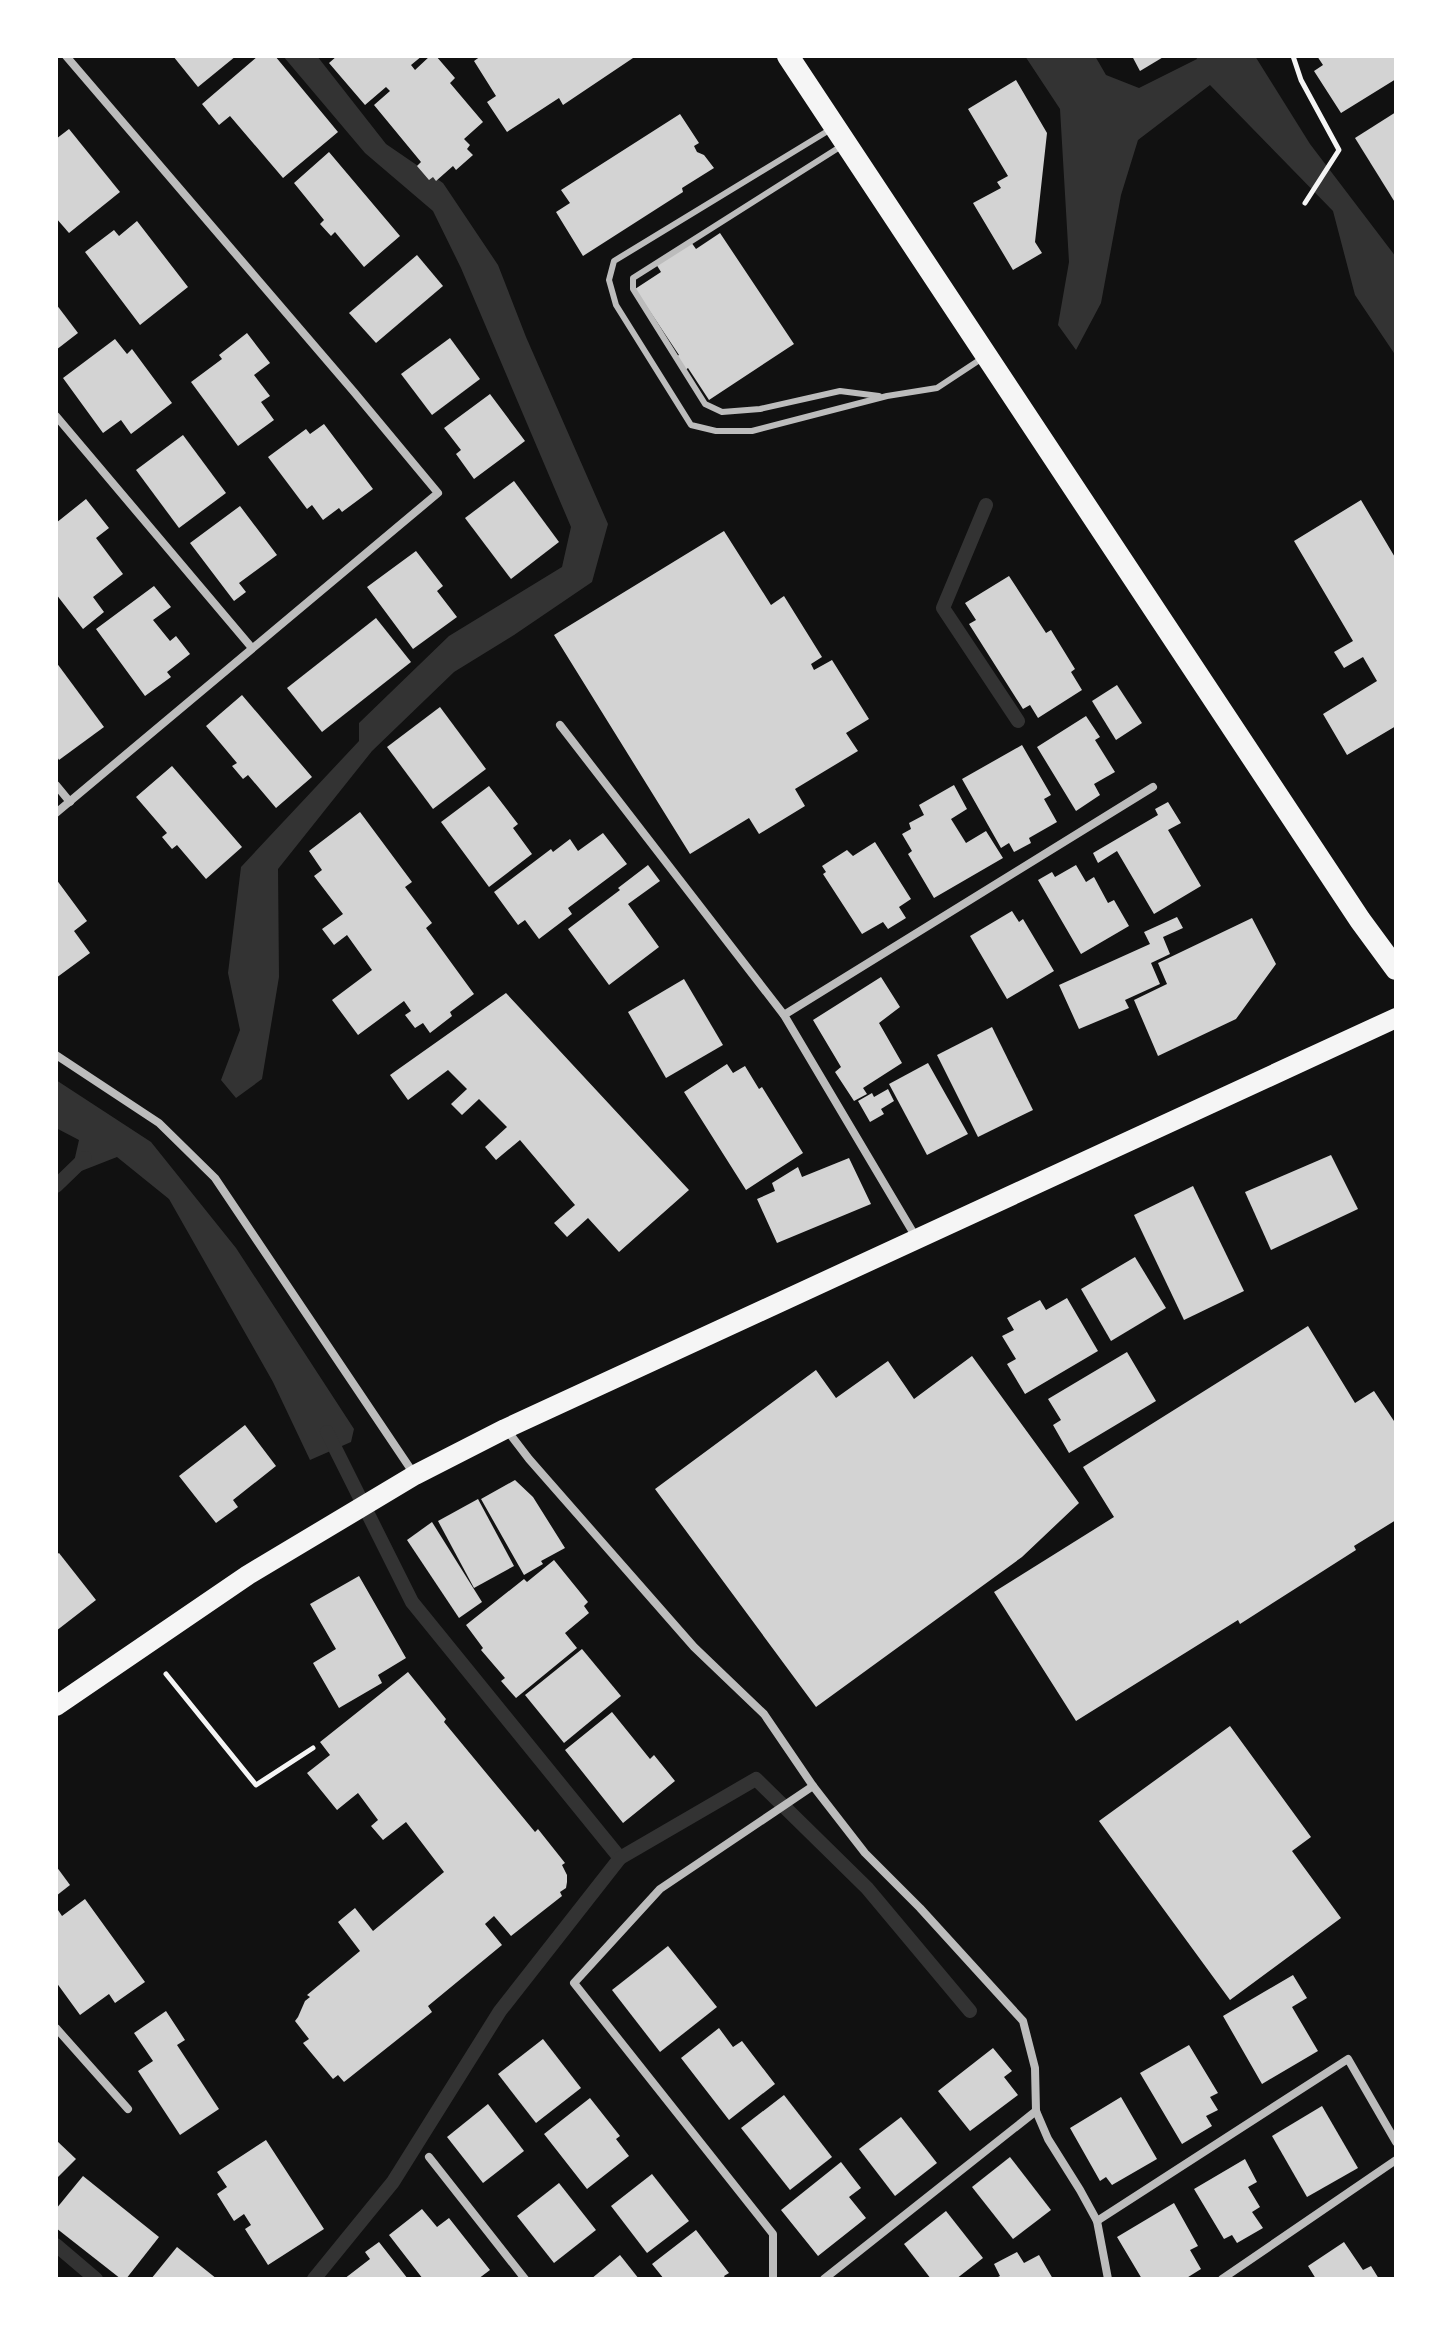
<svg xmlns="http://www.w3.org/2000/svg" width="1452" height="2335" font-family="'Space Grotesk',sans-serif">
<style>
.water{fill:#333}
.lines{fill:none;stroke-linecap:round;stroke-linejoin:round}
.stream{stroke:#333;stroke-width:14}
.building{fill:#d3d3d3}
.path{stroke:#f5f5f5;stroke-width:5}
.service{stroke:#bcbcbc;stroke-width:6}
.minor{stroke:#bcbcbc;stroke-width:8}
.primary{stroke:#f5f5f5;stroke-width:20}
.trunk{stroke:#f5f5f5;stroke-width:22}
</style>
<rect width="100%" height="100%" fill="#111"/>
<g class="water">
<polygon points="283,56 317,56 386,144 443,183 498,265 526,337 608,524 592,582 514,635 454,672 372,751 278,869 279,977 262,1079 236,1098 221,1080 240,1030 228,973 241,867 359,741 359,723 449,636 562,567 571,527 461,268 433,211 365,153"/>
<polygon points="1025,56 1095,56 1106,75 1139,88 1197,59 1196,56 1255,56 1310,144 1396,257 1396,356 1355,295 1333,211 1210,85 1138,140 1121,195 1101,303 1076,350 1058,325 1069,262 1060,109"/>
<polygon points="56,1080 151,1142 236,1248 354,1429 351,1442 310,1460 273,1382 169,1199 117,1157 71,1175 79,1140 56,1128"/>
</g>
<g class="lines">
<g class="stream">
<polyline points="986,505 943,608 1018,721"/>
<polyline points="56,1186 85,1158"/>
<polyline points="327,1432 412,1602 620,1858"/>
<polyline points="56,2245 96,2279"/>
<polyline points="314,2279 393,2182 500,2011 620,1858 756,1779 867,1888 970,2011"/>
</g>
</g>
<g class="building">
<polygon points="173,56 236,56 198,87"/>
<polygon points="258,56 275,56 338,132 283,178 230,116 219,125 202,104"/>
<polygon points="337,56 422,56 411,65 415,70 430,56 436,56 455,78 450,83 483,122 464,139 470,145 467,149 473,155 456,170 453,166 436,181 433,177 429,180 417,166 421,162 374,105 390,91 386,87 365,105 329,63"/>
<polygon points="481,56 636,56 563,105 559,98 507,132 487,102 496,96 474,61"/>
<polygon points="1132,56 1165,56 1140,71"/>
<polygon points="1317,56 1396,56 1396,79 1341,113 1314,71 1323,65"/>
<polygon points="1016,80 1047,133 1035,242 1042,253 1013,270 973,203 1001,188 997,182 1008,176 968,109"/>
<polygon points="1396,112 1396,204 1355,138"/>
<polygon points="680,114 699,143 694,146 697,152 704,155 714,168 682,188 683,192 583,256 556,212 570,203 561,190"/>
<polygon points="69,129 120,192 69,233 56,218 56,139"/>
<polygon points="329,152 400,236 364,267 335,232 331,236 320,224 324,220 294,183"/>
<polygon points="137,221 188,287 140,325 85,252 114,230 119,236"/>
<polygon points="720,233 794,344 709,400 688,368 684,371 675,357 679,355 635,289 661,272 656,264 691,242 696,249"/>
<polygon points="417,255 443,286 376,343 349,313"/>
<polygon points="56,304 78,333 56,350"/>
<polygon points="247,333 270,363 254,375 270,396 261,402 274,420 238,446 191,382 222,359 219,355"/>
<polygon points="450,338 480,379 432,415 401,374"/>
<polygon points="115,339 127,354 132,349 172,403 131,434 121,420 103,433 63,378"/>
<polygon points="490,394 525,441 474,479 456,454 461,450 444,428"/>
<polygon points="324,424 373,489 342,512 339,508 323,520 312,505 307,509 268,457 306,429 310,434"/>
<polygon points="183,435 226,493 179,528 136,470"/>
<polygon points="514,481 559,542 511,579 465,518"/>
<polygon points="86,499 109,528 96,538 123,574 93,597 104,612 83,629 56,594 56,523"/>
<polygon points="1361,500 1396,559 1396,726 1347,755 1323,714 1377,681 1363,657 1344,668 1334,652 1353,641 1294,541"/>
<polygon points="240,506 277,555 239,583 246,592 234,601 190,543"/>
<polygon points="724,531 771,605 784,596 822,657 811,664 814,670 832,660 869,719 846,733 858,751 795,789 805,806 759,834 749,818 690,854 554,635"/>
<polygon points="416,551 443,586 437,591 457,617 413,649 367,587"/>
<polygon points="1009,576 1046,633 1051,630 1075,669 1071,672 1082,690 1038,718 1030,705 1023,709 969,624 976,620 965,603"/>
<polygon points="154,586 171,607 153,620 170,641 176,636 190,654 167,672 171,677 145,696 96,629"/>
<polygon points="376,618 411,662 322,732 287,688"/>
<polygon points="56,662 104,727 59,760 56,755"/>
<polygon points="1117,685 1142,723 1116,740 1092,701"/>
<polygon points="242,695 312,777 276,808 248,775 243,779 232,766 237,763 206,726"/>
<polygon points="440,707 486,769 433,809 387,747"/>
<polygon points="1086,716 1100,737 1095,740 1115,772 1094,784 1100,795 1076,811 1037,747"/>
<polygon points="1022,745 1051,795 1044,799 1057,822 1029,838 1031,843 1014,852 1009,843 1001,848 962,779"/>
<polygon points="172,766 242,847 206,879 177,845 172,849 162,837 167,833 136,797"/>
<polygon points="954,785 967,809 951,819 966,843 986,831 1003,858 934,898 908,854 912,851 902,834 911,829 909,823 924,815 919,805"/>
<polygon points="489,786 518,824 513,828 532,854 489,887 441,822"/>
<polygon points="1168,802 1181,823 1168,830 1201,886 1154,914 1117,851 1098,863 1093,853 1158,815 1155,809"/>
<polygon points="360,812 412,882 405,887 432,923 426,928 474,994 450,1012 452,1016 430,1033 423,1023 415,1028 405,1015 411,1011 404,1001 358,1035 332,1000 372,970 347,935 334,945 322,929 343,914 314,876 322,870 309,851"/>
<polygon points="603,833 627,864 568,908 572,914 539,939 525,920 518,925 494,892 551,849 553,852 570,839 578,851"/>
<polygon points="875,842 911,899 899,907 906,918 888,929 883,922 862,934 823,874 826,872 822,866 847,850 853,856"/>
<polygon points="648,865 660,881 628,904 659,947 609,985 568,929 620,890 618,888"/>
<polygon points="1076,865 1086,882 1094,877 1108,903 1114,900 1129,926 1081,954 1038,880 1052,872 1055,877"/>
<polygon points="56,879 87,921 74,931 90,953 56,978"/>
<polygon points="1012,911 1019,922 1023,919 1054,971 1007,999 970,936"/>
<polygon points="1177,917 1183,928 1163,937 1170,954 1151,963 1160,984 1125,1000 1129,1008 1079,1029 1059,985 1150,944 1144,932"/>
<polygon points="1252,918 1276,964 1236,1019 1158,1056 1134,1000 1167,984 1158,963"/>
<polygon points="881,977 900,1007 879,1023 902,1063 863,1088 867,1094 854,1101 835,1072 841,1067 813,1020"/>
<polygon points="684,979 723,1045 666,1078 628,1012"/>
<polygon points="506,993 689,1190 619,1252 588,1218 567,1237 554,1223 575,1205 520,1140 496,1160 485,1147 507,1127 479,1099 462,1115 451,1104 467,1089 448,1070 408,1100 390,1075"/>
<polygon points="992,1027 1033,1110 978,1137 937,1055"/>
<polygon points="928,1063 968,1134 927,1155 889,1084"/>
<polygon points="727,1064 733,1073 745,1066 759,1089 762,1087 803,1153 746,1190 684,1092"/>
<polygon points="888,1089 894,1101 881,1109 884,1114 870,1122 858,1101 872,1093 874,1097"/>
<polygon points="1331,1155 1358,1209 1271,1250 1245,1192"/>
<polygon points="849,1158 871,1204 777,1243 757,1199 775,1191 772,1183 798,1167 802,1177"/>
<polygon points="1193,1186 1244,1291 1184,1320 1134,1215"/>
<polygon points="1135,1257 1166,1308 1111,1341 1081,1289"/>
<polygon points="1067,1298 1098,1351 1025,1394 1007,1364 1016,1359 1002,1336 1014,1330 1007,1318 1040,1300 1046,1310"/>
<polygon points="1308,1326 1355,1403 1374,1391 1396,1424 1396,1520 1354,1546 1356,1550 1240,1624 1238,1620 1076,1721 994,1592 1114,1517 1083,1467"/>
<polygon points="1127,1352 1156,1401 1069,1453 1053,1425 1061,1420 1048,1399"/>
<polygon points="972,1356 1079,1503 1022,1557 816,1707 655,1489 816,1370 836,1398 888,1361 914,1399"/>
<polygon points="245,1425 276,1466 233,1500 238,1507 216,1523 179,1476"/>
<polygon points="515,1480 533,1497 565,1548 541,1561 543,1564 524,1575 481,1499"/>
<polygon points="478,1499 514,1566 474,1588 438,1521"/>
<polygon points="432,1522 482,1602 459,1618 407,1540"/>
<polygon points="59,1553 96,1600 56,1631 56,1555"/>
<polygon points="554,1560 588,1602 584,1606 589,1613 565,1633 577,1648 516,1698 501,1681 505,1678 481,1650 483,1648 466,1625 524,1579 527,1582"/>
<polygon points="359,1576 406,1658 378,1675 382,1683 339,1708 313,1663 336,1649 310,1604"/>
<polygon points="582,1649 621,1696 564,1743 525,1695"/>
<polygon points="408,1672 446,1719 444,1722 535,1832 538,1829 565,1863 562,1865 567,1875 567,1882 566,1888 560,1892 562,1896 511,1936 494,1916 485,1924 502,1945 428,2006 432,2012 344,2082 338,2075 333,2079 303,2043 309,2039 295,2021 298,2017 305,2001 310,1997 307,1995 360,1951 338,1922 355,1908 373,1931 444,1872 406,1822 383,1840 371,1826 378,1820 358,1793 337,1810 307,1773 330,1755 320,1742"/>
<polygon points="612,1712 650,1759 654,1755 675,1781 623,1823 565,1750"/>
<polygon points="1230,1726 1311,1837 1292,1851 1341,1918 1230,2000 1099,1821"/>
<polygon points="56,1866 70,1885 56,1896"/>
<polygon points="85,1899 145,1982 115,2003 109,1994 80,2015 56,1982 56,1907 62,1916"/>
<polygon points="668,1946 717,2007 660,2052 612,1990"/>
<polygon points="1293,1975 1307,1998 1292,2007 1318,2051 1262,2084 1223,2016"/>
<polygon points="166,2011 185,2040 177,2045 219,2109 180,2135 138,2071 153,2061 134,2033"/>
<polygon points="719,2028 733,2047 742,2041 775,2084 729,2120 681,2058"/>
<polygon points="543,2039 581,2088 536,2123 498,2074"/>
<polygon points="1189,2045 1218,2093 1210,2097 1218,2110 1206,2116 1212,2126 1182,2144 1140,2073"/>
<polygon points="993,2048 1012,2071 1004,2077 1018,2095 970,2131 938,2091"/>
<polygon points="784,2095 832,2157 790,2190 741,2128"/>
<polygon points="1121,2097 1157,2159 1112,2185 1106,2177 1100,2181 1070,2128"/>
<polygon points="590,2098 620,2136 616,2139 629,2156 587,2189 544,2134"/>
<polygon points="488,2104 524,2151 483,2183 447,2137"/>
<polygon points="1322,2106 1358,2168 1307,2197 1272,2136"/>
<polygon points="901,2117 937,2163 895,2196 859,2149"/>
<polygon points="56,2140 76,2159 56,2179"/>
<polygon points="266,2140 324,2229 268,2265 245,2229 251,2225 244,2214 234,2221 217,2194 227,2187 217,2172"/>
<polygon points="1010,2157 1051,2210 1013,2239 972,2187"/>
<polygon points="1245,2159 1257,2182 1248,2187 1260,2207 1252,2212 1263,2228 1237,2243 1232,2235 1224,2239 1194,2189"/>
<polygon points="841,2162 861,2188 849,2197 866,2218 818,2256 781,2210"/>
<polygon points="652,2174 689,2221 647,2253 611,2206"/>
<polygon points="83,2176 159,2237 126,2279 121,2279 56,2228 56,2209"/>
<polygon points="559,2183 596,2230 554,2263 517,2216"/>
<polygon points="1174,2203 1198,2246 1190,2250 1201,2269 1185,2279 1142,2279 1117,2237"/>
<polygon points="422,2209 437,2227 449,2218 490,2270 478,2279 423,2279 389,2235"/>
<polygon points="946,2211 983,2258 956,2279 931,2279 904,2244"/>
<polygon points="696,2230 729,2273 724,2276 726,2279 664,2279 652,2264"/>
<polygon points="379,2242 408,2279 344,2279 370,2259 365,2252"/>
<polygon points="1344,2242 1363,2270 1371,2266 1379,2279 1316,2279 1308,2266"/>
<polygon points="177,2247 217,2279 151,2279"/>
<polygon points="1017,2252 1024,2263 1039,2255 1053,2279 994,2279 1000,2276 994,2264"/>
<polygon points="620,2255 639,2279 591,2279"/>
</g>
<g class="lines">
<g class="path">
<polyline points="1293,56 1301,80 1339,150 1305,203"/>
<polyline points="166,1674 256,1785 313,1748"/>
</g>
<g class="service">
<polyline points="831,129 614,261 609,280 616,305 691,425 716,431 752,431 887,396 937,388 981,359"/>
<polyline points="843,145 633,278 633,289 705,404 722,412 760,409 840,391 879,396"/>
</g>
<g class="minor">
<polyline points="56,416 252,648"/>
<polyline points="560,725 784,1015 917,1239"/>
<polyline points="56,785 70,802"/>
<polyline points="56,813 438,493 354,392 66,56"/>
<polyline points="784,1015 1153,787"/>
<polyline points="56,1055 159,1123 215,1178 414,1474"/>
<polyline points="506,1429 529,1459 694,1647 764,1714 813,1786 865,1853 920,1908 1023,2021 1035,2068 1036,2111 1048,2139 1080,2190 1097,2221 1108,2279"/>
<polyline points="56,2028 128,2109"/>
<polyline points="429,2157 525,2279"/>
<polyline points="1097,2221 1348,2059 1396,2142"/>
<polyline points="773,2279 773,2234 574,1983 660,1889 813,1786"/>
<polyline points="824,2279 1036,2111"/>
<polyline points="1222,2279 1396,2160"/>
</g>
<polyline class="primary" points="56,1706 248,1575 415,1475 505,1429 1396,1018"/>
<polyline class="trunk" points="788,56 1360,920 1396,969"/>
</g>
<rect width="1452" height="2335" fill="none" stroke="#ffffff" stroke-width="116"/>
</svg>
